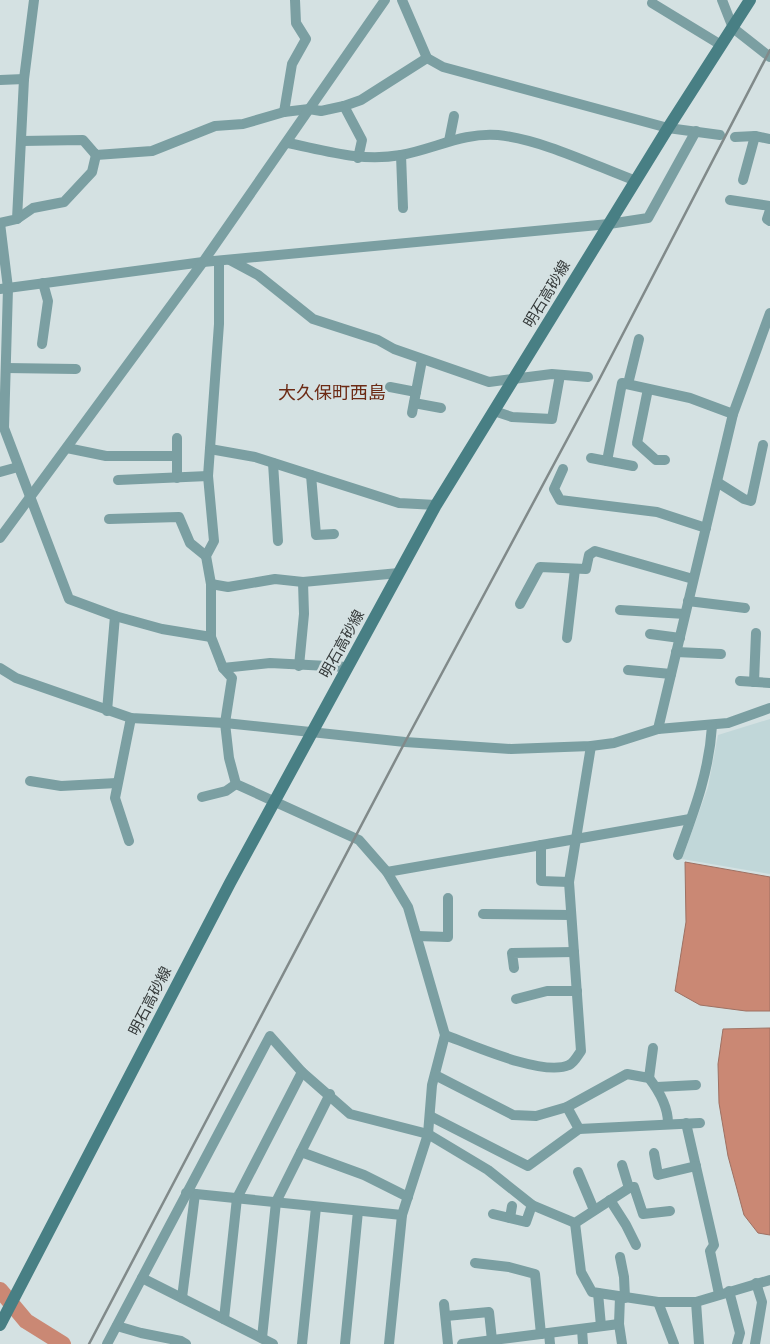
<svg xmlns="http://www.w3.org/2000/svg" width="770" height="1344" font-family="Cabin,'Noto Sans JP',sans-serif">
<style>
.built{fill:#c1d7d9}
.water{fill:#ca8874;stroke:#9e7163}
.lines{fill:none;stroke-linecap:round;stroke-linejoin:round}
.river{stroke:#ca8874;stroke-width:16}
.street{stroke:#7b9fa2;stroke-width:10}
.secondary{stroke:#487f84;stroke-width:12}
.rail{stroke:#818a8a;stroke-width:2.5}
.labels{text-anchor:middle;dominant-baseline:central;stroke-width:5;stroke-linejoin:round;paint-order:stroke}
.street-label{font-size:15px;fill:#363b3b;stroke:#d4e1e2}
.quarter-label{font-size:18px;fill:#6c2a14;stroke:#d4e1e2}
</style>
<rect width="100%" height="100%" fill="#d4e1e2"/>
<polygon class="built" points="770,719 770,874 682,859 708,787 718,735"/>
<g class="water">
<polygon points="685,862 770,877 770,1011 746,1011 700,1005 675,991 686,922"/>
<polygon points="770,1028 770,1235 758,1233 744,1215 728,1156 719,1103 718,1064 723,1029"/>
</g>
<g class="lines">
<polyline class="river" points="0,1290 26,1321 63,1344"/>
<g class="street">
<polyline points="402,0 427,58 443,67 668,128 720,135"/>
<polyline points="722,0 733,28 770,57"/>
<polyline points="652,3 721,45"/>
<polyline points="0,80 24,79"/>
<polyline points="344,106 362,140 358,158"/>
<polyline points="284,112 292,64 306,39 296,23 295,0"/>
<polyline points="735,137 755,136 770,139"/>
<polyline points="22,141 83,140 96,155 152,151 215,126 243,124 284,112 309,109 321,111 344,106 361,100 427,58"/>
<polyline points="449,141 454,116"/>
<path d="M288 143C327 151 361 162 401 155 434 149 464 132 498 135 543 140 593 165 636 181"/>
<polyline points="401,155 403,208"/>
<polyline points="743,180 755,136"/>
<polyline points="730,200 770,206"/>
<polyline points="770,210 767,219 770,221"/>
<polyline points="17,219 33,208 64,202 92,172 96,155"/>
<polyline points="0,223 8,288 4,428 69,599 115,616 107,711"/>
<polyline points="0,223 17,219 24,79 34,0"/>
<polyline points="230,260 258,275 313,319 378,340 394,349 489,382 552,374 588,377"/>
<polyline points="219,261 219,324 208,476 214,541 206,556 211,584 211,637 223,668 232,678 225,723 229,758 236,784 359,840 387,872 408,907 445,1035 432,1085 428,1134 402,1215 389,1344"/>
<polyline points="0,289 203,262 609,224 648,218 696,131"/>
<polyline points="42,344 48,301 43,283"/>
<polyline points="6,368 76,369"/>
<polyline points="628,384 639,339"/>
<polyline points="390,387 416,392"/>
<polyline points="648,389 637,443 656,460 665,460"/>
<polyline points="414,403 441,408"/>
<polyline points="494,411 512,417 552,419 560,375"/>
<polyline points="412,413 422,360"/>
<polyline points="67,448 106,456 176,456"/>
<polyline points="210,449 255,457 399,503 436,505"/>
<polyline points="591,458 633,466"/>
<polyline points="607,461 622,383 690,398 733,414"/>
<polyline points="273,463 278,541"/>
<polyline points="563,469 554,489 560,500 657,512 706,528"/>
<polyline points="0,472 18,467"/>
<polyline points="311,475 316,535 334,534"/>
<polyline points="177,478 177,438"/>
<polyline points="118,480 208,476"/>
<polyline points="717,482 744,499 751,501 763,445"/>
<polyline points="109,519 179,517 190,543 206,556"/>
<polyline points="0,538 203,262 385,0"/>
<polyline points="211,584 228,587 275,579 303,582 399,573"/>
<polyline points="688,601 745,608"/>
<polyline points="520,604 540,567 586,569 589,555 595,551 693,579"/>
<polyline points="620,610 685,614"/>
<polyline points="115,616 162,629 211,637"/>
<polyline points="650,634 680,638"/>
<polyline points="567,638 575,569"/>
<polyline points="676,652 721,654"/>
<polyline points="299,666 304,614 303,582"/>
<polyline points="0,668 16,678 131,718 225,723 405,742 511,749 591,746 614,743 658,729 728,723 770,708"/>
<polyline points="223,668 270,663 347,667"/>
<polyline points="628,670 671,674"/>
<polyline points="740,681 770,683"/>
<polyline points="754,682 756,633"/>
<polyline points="658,729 733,414 770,313"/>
<polyline points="30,781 61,786 117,783"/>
<polyline points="202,797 226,791 236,784"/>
<polyline points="129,841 115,798 131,718"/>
<polyline points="541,845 541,881 569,882"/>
<path d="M678 855C694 811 709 773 712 726"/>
<polyline points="387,872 690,819"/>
<polyline points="483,914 571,915"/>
<polyline points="417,936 448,937 448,898"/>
<polyline points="514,968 512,953 574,952"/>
<polyline points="516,999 547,991 577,991"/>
<path d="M445 1035C472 1045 543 1077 569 1065 574 1063 578 1055 581 1051L569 882 591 746"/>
<path d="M435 1075 513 1115 536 1116 567 1107 627 1074 649 1078C659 1091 668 1107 668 1123"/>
<polyline points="649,1078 653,1048"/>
<polyline points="657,1087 696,1085"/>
<polyline points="567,1107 579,1129"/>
<polyline points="430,1116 528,1166 579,1129 700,1123"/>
<polyline points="686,1123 714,1245 710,1251 719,1294"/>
<polyline points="301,1152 364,1175 408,1197"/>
<polyline points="654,1153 658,1175 696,1166"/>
<polyline points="622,1165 629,1188"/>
<polyline points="578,1172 594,1210"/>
<polyline points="186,1193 402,1215"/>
<polyline points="610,1200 626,1225 636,1245"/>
<polyline points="493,1214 526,1222 532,1205"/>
<polyline points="510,1218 512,1206"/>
<polyline points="575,1223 581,1272 592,1292 658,1302 696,1302 770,1280"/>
<polyline points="620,1257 624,1277 625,1298"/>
<polyline points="475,1263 509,1267 535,1274 541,1334"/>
<polyline points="142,1278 273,1344"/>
<polyline points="729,1291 740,1333 737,1344"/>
<polyline points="598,1293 601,1326"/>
<polyline points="620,1297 619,1324 622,1344"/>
<polyline points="182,1298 195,1194"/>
<polyline points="658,1302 674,1344"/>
<polyline points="696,1302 699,1344"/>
<polyline points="444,1304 448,1344"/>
<polyline points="446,1316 489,1312 492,1340"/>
<polyline points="224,1319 237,1198 302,1072"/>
<polyline points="117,1326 141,1333 181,1341 186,1344"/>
<polyline points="582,1329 583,1344"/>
<polyline points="549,1333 550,1344"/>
<polyline points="262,1338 276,1202 330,1094"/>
<polyline points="107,1344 270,1036 302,1072 350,1114 428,1134 488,1170 532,1205 575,1223 629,1188 634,1187 643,1214 670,1211"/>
<polyline points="302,1344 316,1207"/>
<polyline points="345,1344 358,1211"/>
<polyline points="462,1344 619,1324"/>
<polyline points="755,1344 762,1302 756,1283"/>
</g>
<polyline class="secondary" points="0,1325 230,883 436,505 668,128 750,0"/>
<polyline class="rail" points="89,1344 405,742 599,380 770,50"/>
</g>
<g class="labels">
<g class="street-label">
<text transform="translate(547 294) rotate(-59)">明石高砂線</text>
<text transform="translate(342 644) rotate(-61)">明石高砂線</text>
<text transform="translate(150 1001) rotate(-63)">明石高砂線</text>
</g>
<g class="quarter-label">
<text x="332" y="393">大久保町西島</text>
</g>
</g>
</svg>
